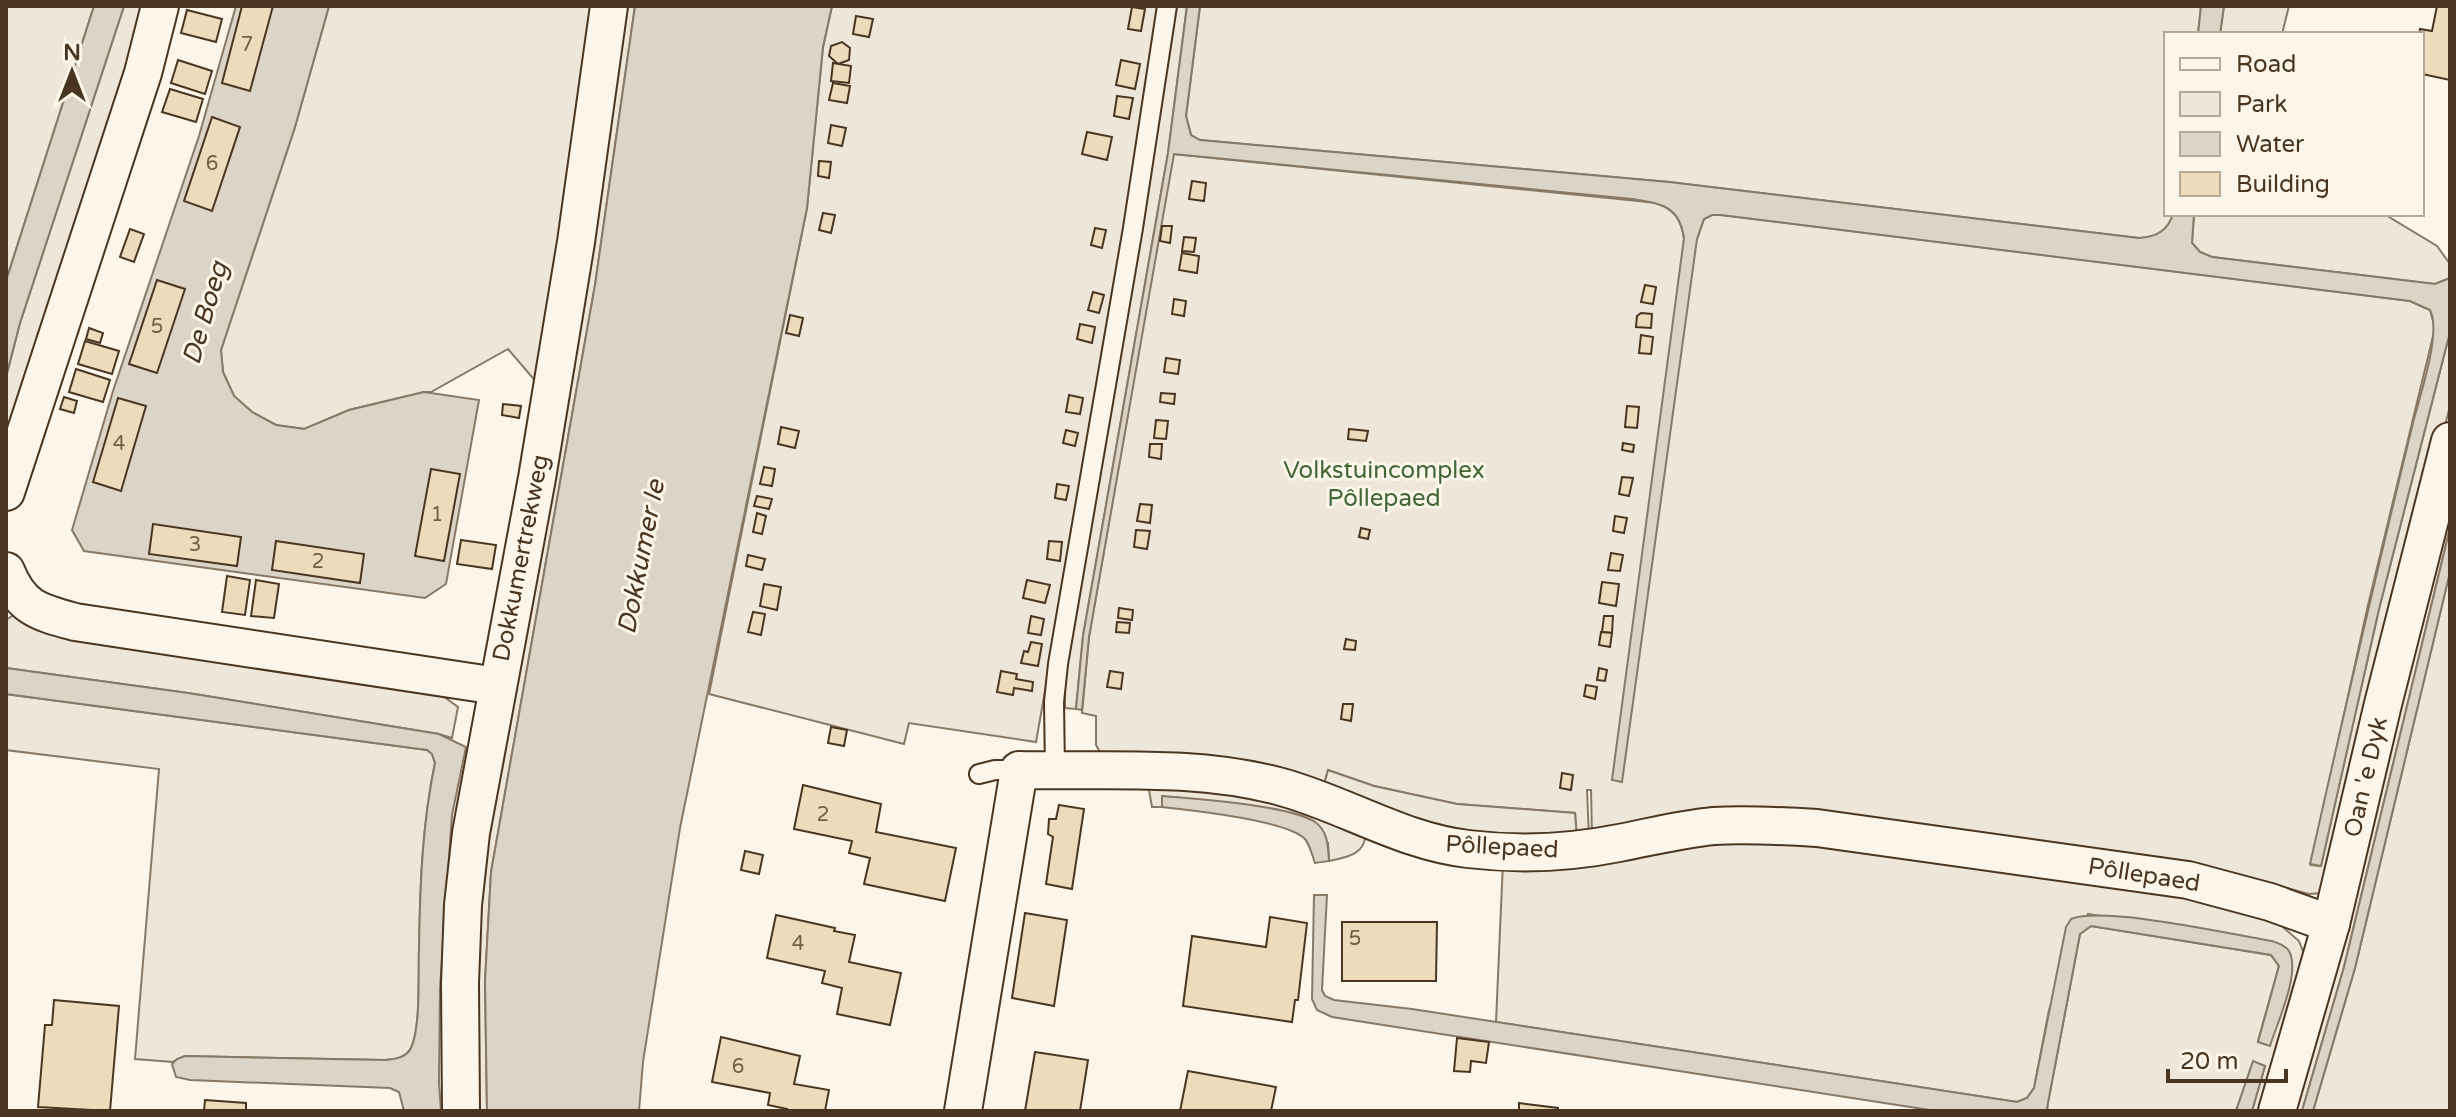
<svg xmlns="http://www.w3.org/2000/svg" width="2456" height="1117" font-family="'Varela Round',sans-serif">
<style>
.green{fill:#ede6d9;stroke:#887966;stroke-width:2}
.parking{fill:#ede7d9;stroke:#887966;stroke-width:2}
.water{fill:#dcd4c6;stroke:#887966;stroke-width:2}
.building{fill:#ecdcbc;stroke:#4a3520;stroke-width:2}
.lines{fill:none;stroke-linecap:round;stroke-linejoin:round}
.lane-casing{stroke:#4a3520;stroke-width:22}
.street-casing{stroke:#4a3520;stroke-width:40}
.lane{stroke:#fbf6e9;stroke-width:18}
.street{stroke:#fbf6e9;stroke-width:36}
.labels{text-anchor:middle;dominant-baseline:central;stroke-width:6;stroke-linejoin:round;paint-order:stroke}
.number-label{font-size:20px;fill:#725f47}
.park-label{font-size:24px;fill:#436837;stroke:#fbf6e9}
.street-label{font-size:24px;fill:#4a3520;stroke:#fbf6e9}
.water-label{font-size:26px;font-style:italic;fill:#4a3520;stroke:#fbf6e9}
</style>
<rect width="100%" height="100%" fill="#fbf6e9"/>
<g class="green">
<polygon points="6,6 94,6 6,281"/>
<polygon points="124,6 144,6 127,69 6,440 6,377 20,323"/>
<polygon points="329,6 600,6 543,390 508,349 431,392 424,392 349,410 305,429 276,425 252,412 234,396 223,372 221,350 295,127"/>
<polygon points="618,6 635,6 595,285 491,872 485,981 487,1111 470,1111 474,886"/>
<polygon points="832,6 1161,6 1127,228 1036,742 909,723 904,744 709,694 807,208 823,47"/>
<polygon points="1175,6 1187,6 1168,153 1083,636 1076,709 1065,708 1065,670"/>
<path d="M1200 6H2201L2198 34H2166V214H2173C2168 231 2156 237 2139 238L1669 182 1200 140 1191 135 1186 116Z"/>
<polygon points="2224,6 2289,6 2282,34 2220,34"/>
<path d="M1173 154 1658 203C1675 211 1681 219 1684 238L1697 239 1704 219 1712 215H1721L2410 301 2430 310 2435 328 2368 605 2311 865 2321 866 2379 609 2450 332V406L2322 893 2309 894 2276 885 1878 826 1592 836 1591 790H1587L1589 837 1577 839 1575 813 1457 804 1374 786 1328 770 1322 792 1104 759 1096 745V716L1082 713 1089 637Z"/>
<polygon points="2194,214 2384,214 2437,246 2450,264 2450,278 2435,284 2212,257 2200,252 2192,243"/>
<polygon points="2450,487 2450,528 2344,967 2302,1111 2289,1111"/>
<polygon points="2450,572 2450,1111 2313,1111 2355,968"/>
<polygon points="12,616 440,694 458,707 452,738 439,734 188,693 6,668 6,620"/>
<path d="M6 694 427 750 432 754 435 763C422 825 420 887 419 949 418 974 421 1027 411 1048 406 1058 395 1059 385 1060L185 1056 173 1062 135 1059 159 769 6 750Z"/>
<path d="M1147 779 1231 786 1366 834C1364 855 1348 857 1329 861L1328 843 1302 816 1259 807 1163 796 1162 807H1152Z"/>
<polygon points="1764,835 2184,891 2277,922 2299,941 2304,954 2265,1111 2252,1111 2265,1066 2253,1062 2236,1111 2049,1111 2047,1108 2080,934 2091,926 2271,955 2279,966 2258,1041 2270,1045 2288,951 2088,914 2049,1010 2034,1088 2027,1098 2017,1102 1496,1022 1503,862"/>
</g>
<polygon class="parking" points="1328,770 1374,786 1457,804 1575,813 1577,839 1459,837 1322,792"/>
<g class="water">
<polygon points="94,6 124,6 20,323 6,377 6,281"/>
<polygon points="236,6 329,6 295,127 221,350 223,372 234,396 252,412 276,425 304,429 349,410 424,392 479,400 446,584 425,598 84,551 72,530 113,391 199,136"/>
<polygon points="635,6 832,6 823,47 807,208 680,828 643,1062 639,1111 487,1111 485,981 491,872 595,285"/>
<path d="M1187 6H1200L1186 116 1191 135 1200 140 1669 182 2139 238C2156 237 2168 231 2173 214H2194L2192 243 2200 252 2212 257 2435 284 2450 278V332L2379 609 2321 866 2310 864C2343 717 2377 570 2413 423 2419 397 2442 333 2430 310L2410 301 1721 215H1712L1704 219 1697 239 1622 782 1612 780 1684 238C1679 205 1661 204 1632 199L1174 154 1089 637 1082 710 1076 709 1083 636 1168 153Z"/>
<polygon points="2201,6 2224,6 2220,34 2198,34"/>
<polygon points="2450,528 2450,572 2355,968 2313,1111 2302,1111 2344,967"/>
<path d="M6 668 188 693 439 734 466 747 452 815 440 988 439 1083 441 1111H404L399 1092 390 1088 190 1080 176 1077 172 1064 177 1059 185 1056 385 1060C395 1059 406 1058 411 1048 421 1027 418 974 419 949 420 887 422 825 435 763L432 754 427 750 6 694Z"/>
<path d="M1162 796C1196 799 1289 805 1315 822 1328 831 1328 846 1329 861L1315 863C1312 855 1310 845 1305 839 1287 820 1190 810 1162 807Z"/>
<path d="M1314 895H1327L1322 990 1325 996 1334 1000 1412 1009 2017 1102 2027 1098 2034 1088 2066 927 2071 919C2105 906 2230 934 2272 941 2278 943 2285 945 2289 951 2301 973 2277 1023 2270 1046L2258 1042 2279 966 2271 955 2091 926 2080 934 2047 1108 2049 1111H1936L1332 1017 1317 1010 1312 999Z"/>
<polygon points="2253,1061 2265,1066 2252,1111 2236,1111"/>
</g>
<g class="building">
<polygon points="242,6 273,6 250,91 222,83"/>
<polygon points="2437,6 2450,6 2450,80 2422,74 2422,34 2419,34 2420,29 2432,31"/>
<polygon points="1132,7 1145,9 1141,31 1128,29"/>
<polygon points="187,10 222,19 216,42 181,33"/>
<polygon points="856,16 873,19 869,37 853,34"/>
<polygon points="842,42 850,48 849,60 838,64 829,56 831,46"/>
<polygon points="178,60 212,71 205,94 171,83"/>
<polygon points="1121,60 1140,64 1135,89 1116,85"/>
<polygon points="833,63 851,66 849,83 831,81"/>
<polygon points="833,83 850,86 847,103 829,100"/>
<polygon points="170,89 203,99 196,122 162,112"/>
<polygon points="1117,96 1133,98 1129,119 1114,116"/>
<polygon points="212,117 240,127 212,211 184,201"/>
<polygon points="831,125 846,128 842,146 828,143"/>
<polygon points="1087,132 1112,137 1107,160 1082,154"/>
<polygon points="819,161 831,162 829,178 818,176"/>
<polygon points="1192,181 1206,183 1204,201 1189,199"/>
<polygon points="823,213 835,215 831,233 819,230"/>
<polygon points="1162,226 1172,226 1170,243 1160,241"/>
<polygon points="1095,228 1106,230 1102,248 1091,245"/>
<polygon points="130,229 144,234 134,262 120,257"/>
<polygon points="1184,237 1196,238 1194,252 1182,251"/>
<polygon points="1182,253 1199,256 1197,273 1179,270"/>
<polygon points="157,280 185,289 157,373 129,364"/>
<polygon points="1645,285 1656,287 1653,304 1641,302"/>
<polygon points="1093,292 1104,295 1099,313 1088,310"/>
<polygon points="1174,299 1186,301 1184,316 1172,314"/>
<polygon points="1641,313 1652,314 1651,328 1636,327 1637,316"/>
<polygon points="790,315 803,318 799,336 786,333"/>
<polygon points="1080,324 1095,327 1092,343 1077,339"/>
<polygon points="89,328 103,333 100,343 86,339"/>
<polygon points="1641,335 1653,337 1651,354 1639,353"/>
<polygon points="85,341 119,351 112,374 78,364"/>
<polygon points="1166,358 1180,360 1178,374 1164,372"/>
<polygon points="76,369 110,380 103,402 69,392"/>
<polygon points="1161,393 1175,394 1174,404 1160,402"/>
<polygon points="1069,395 1083,398 1080,414 1066,412"/>
<polygon points="64,397 77,401 74,413 60,409"/>
<polygon points="118,398 146,406 121,491 93,482"/>
<polygon points="503,404 521,406 519,418 502,415"/>
<polygon points="1627,406 1639,407 1637,428 1625,427"/>
<polygon points="1156,420 1168,421 1166,439 1154,438"/>
<polygon points="781,427 799,431 795,448 778,444"/>
<polygon points="1349,429 1368,431 1366,441 1348,439"/>
<polygon points="1066,430 1078,433 1075,446 1063,443"/>
<polygon points="1623,443 1634,445 1633,452 1622,450"/>
<polygon points="1150,444 1162,444 1161,459 1149,457"/>
<polygon points="764,467 775,469 772,486 760,484"/>
<polygon points="431,469 460,474 444,561 415,556"/>
<polygon points="1622,477 1633,478 1629,496 1619,494"/>
<polygon points="1057,484 1069,486 1066,500 1055,498"/>
<polygon points="757,496 772,499 769,509 754,506"/>
<polygon points="1140,504 1152,505 1150,523 1137,521"/>
<polygon points="757,513 766,516 762,534 753,532"/>
<polygon points="1615,516 1627,518 1624,533 1613,531"/>
<polygon points="153,524 241,537 237,566 149,554"/>
<polygon points="1361,528 1370,530 1368,539 1359,537"/>
<polygon points="1136,530 1150,531 1147,549 1134,547"/>
<polygon points="461,540 496,545 492,569 457,564"/>
<polygon points="276,541 364,554 360,583 272,570"/>
<polygon points="1049,541 1062,542 1060,561 1047,559"/>
<polygon points="1611,553 1623,555 1620,571 1608,570"/>
<polygon points="748,555 765,559 762,570 746,566"/>
<polygon points="227,576 250,580 245,615 222,612"/>
<polygon points="256,580 279,584 274,618 251,616"/>
<polygon points="1027,580 1050,585 1045,603 1023,598"/>
<polygon points="1602,582 1619,584 1616,606 1599,603"/>
<polygon points="764,584 781,587 777,610 760,606"/>
<polygon points="1119,608 1133,610 1132,620 1118,618"/>
<polygon points="753,612 765,614 761,635 748,632"/>
<polygon points="1031,616 1044,619 1041,635 1028,633"/>
<polygon points="1604,616 1613,616 1612,633 1602,632"/>
<polygon points="1117,622 1130,623 1129,633 1116,632"/>
<polygon points="1601,632 1612,633 1610,647 1599,645"/>
<polygon points="1346,639 1356,641 1355,650 1344,649"/>
<polygon points="1031,642 1042,644 1038,666 1021,663 1024,651 1028,652"/>
<polygon points="1599,668 1607,670 1605,681 1597,680"/>
<polygon points="1001,671 1017,674 1016,679 1033,682 1032,691 1014,688 1013,695 997,692"/>
<polygon points="1110,671 1123,673 1121,689 1107,687"/>
<polygon points="1586,685 1597,687 1595,699 1584,696"/>
<polygon points="1343,704 1353,704 1351,721 1341,719"/>
<polygon points="831,727 847,730 844,746 828,743"/>
<polygon points="1562,773 1573,775 1571,790 1560,788"/>
<polygon points="803,785 881,804 876,832 956,848 945,901 864,884 870,858 849,853 852,841 794,829"/>
<polygon points="1059,805 1084,809 1072,889 1046,884 1053,837 1048,834 1049,819 1056,819"/>
<polygon points="745,851 763,855 759,874 741,870"/>
<polygon points="1025,913 1067,920 1054,1006 1012,998"/>
<polygon points="776,915 835,928 834,931 855,935 849,962 901,973 890,1025 837,1014 842,988 822,983 825,971 767,958"/>
<polygon points="1270,917 1307,923 1298,1000 1295,1000 1292,1022 1183,1006 1192,936 1266,947"/>
<polygon points="1342,922 1437,922 1436,981 1342,981"/>
<polygon points="54,1000 119,1006 110,1111 38,1107 45,1025 52,1025"/>
<polygon points="721,1037 800,1056 794,1084 829,1090 825,1111 786,1111 787,1109 768,1105 770,1093 712,1082"/>
<polygon points="1457,1038 1489,1042 1486,1063 1471,1061 1470,1072 1454,1071"/>
<polygon points="1035,1052 1088,1060 1080,1111 1025,1111"/>
<polygon points="1188,1071 1276,1087 1271,1111 1180,1111"/>
<polygon points="205,1100 246,1103 246,1111 204,1111"/>
<polygon points="1519,1103 1558,1108 1558,1111 1519,1111"/>
</g>
<g class="lines">
<g class="lane-casing">
<g id="lane">
<polyline points="1055,771 1054,702 1058,664 1133,228 1167,6"/>
<polyline points="979,774 995,770 1019,770"/>
</g>
</g>
<g class="street-casing">
<g id="street">
<polyline points="6,492 143,73 160,6"/>
<path d="M6 571C21 608 38 612 75 622L497 686"/>
<polyline points="461,1111 460,983 463,905 471,833 537,478 576,242 609,6"/>
<path d="M963 1111 1019 770C1106 772 1193 764 1278 786 1343 803 1400 841 1468 849 1518 855 1569 853 1619 843 1651 837 1681 829 1714 826 1749 824 1783 826 1817 828L2188 880 2270 902 2331 924"/>
<polyline points="2277,1111 2331,924 2383,704 2450,441"/>
</g>
</g>
<use href="#lane" class="lane"/>
<use href="#street" class="street"/>
</g>
<g class="labels">
<g class="number-label">
<text x="247" y="45">7</text>
<text x="212" y="164">6</text>
<text x="157" y="327">5</text>
<text x="119" y="444">4</text>
<text x="437" y="515">1</text>
<text x="195" y="545">3</text>
<text x="318" y="562">2</text>
<text x="823" y="815">2</text>
<text x="1355" y="939">5</text>
<text x="798" y="944">4</text>
<text x="738" y="1067">6</text>
</g>
<g class="park-label">
<text x="1384" y="470">Volkstuincomplex<tspan x="1384" dy="28">Pôllepaed</tspan></text>
</g>
<g class="street-label">
<text transform="translate(521 558) rotate(-79)">Dokkumertrekweg</text>
<text transform="translate(2366 777) rotate(-77)">Oan 'e Dyk</text>
<text transform="translate(1502 847) rotate(3)">Pôllepaed</text>
<text transform="translate(2144 875) rotate(9)">Pôllepaed</text>
</g>
<g class="water-label">
<text transform="translate(205 313) rotate(-74)">De Boeg</text>
<text transform="translate(641 557) rotate(-79)">Dokkumer Ie</text>
</g>
</g>
<rect width="2456" height="1117" fill="none" stroke="#4a3520" stroke-width="16"/>
<rect x="2164" y="32" width="260" height="184" fill="#fbf6e9" stroke="#b4a999" stroke-width="2"/>
<rect x="2180" y="58" width="40" height="12" fill="#fbf6e9" stroke="#b4a999" stroke-width="2"/>
<text x="2236" y="72" font-size="24" fill="#4a3520">Road</text>
<rect x="2180" y="92" width="40" height="24" fill="#ede6d9" stroke="#b4a999" stroke-width="2"/>
<text x="2236" y="112" font-size="24" fill="#4a3520">Park</text>
<rect x="2180" y="132" width="40" height="24" fill="#dcd4c6" stroke="#b4a999" stroke-width="2"/>
<text x="2236" y="152" font-size="24" fill="#4a3520">Water</text>
<rect x="2180" y="172" width="40" height="24" fill="#ecdcbc" stroke="#b4a999" stroke-width="2"/>
<text x="2236" y="192" font-size="24" fill="#4a3520">Building</text>
<g transform="translate(72 72)" stroke="#fbf6e9" stroke-width="6" paint-order="stroke">
<path d="M0-6L14 30L0 20L-14 30Z" fill="#4a3520"/>
<text y="-12" font-size="22" font-weight="bold" text-anchor="middle" fill="#4a3520">N</text>
</g>
<path d="M2168 1069v12h118v-12" fill="none" stroke="#4a3520" stroke-width="4"/>
<text x="2180" y="1069" font-size="24" fill="#4a3520" stroke="#fbf6e9" stroke-width="6" paint-order="stroke">20 m</text>
</svg>
